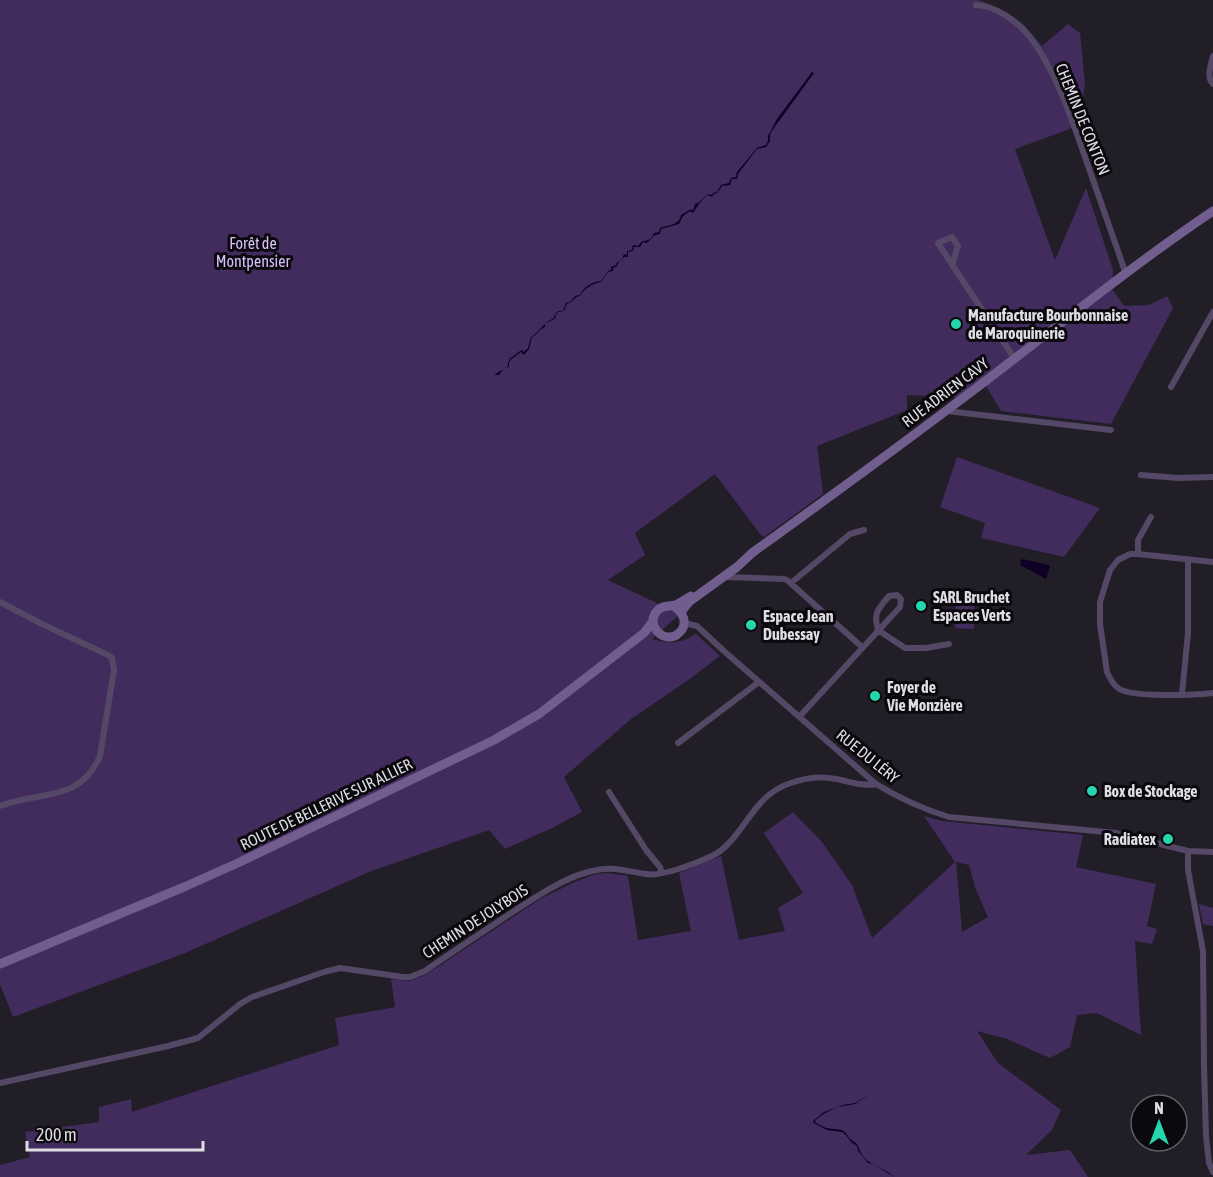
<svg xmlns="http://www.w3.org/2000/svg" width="1213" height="1177" font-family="'Asap Condensed',sans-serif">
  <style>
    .green { fill: #412c5d; fill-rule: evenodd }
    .water { fill: #110026 }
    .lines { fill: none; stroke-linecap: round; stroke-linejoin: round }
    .street { stroke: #544866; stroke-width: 6 }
    .secondary { stroke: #715e8e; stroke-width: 9 }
    .poi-dot { fill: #25d5ae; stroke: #0b090d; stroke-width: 2 }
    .labels { text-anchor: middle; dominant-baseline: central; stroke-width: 6; stroke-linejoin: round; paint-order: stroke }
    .street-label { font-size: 16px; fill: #dfdde4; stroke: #0b090d }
    .park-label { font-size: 16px; fill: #d7c0fc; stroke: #0b090d }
    .poi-label { font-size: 16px; font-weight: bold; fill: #dfdde4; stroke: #0b090d; text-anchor: start }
  </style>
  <rect width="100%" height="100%" fill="#221e27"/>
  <path class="green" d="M0,0H979L998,8L1023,24L1042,46L1068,24L1080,33L1085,83L1082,105L1075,127L1015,149L1055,260L1086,188L1113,270L1112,289L1124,306L1149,305L1167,296L1173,308L1111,424L1001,411L986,386L970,398L907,395V410L817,446L823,494L764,537L760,534L715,474L635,533L645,555L608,580L680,614L652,639C671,644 679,644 696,634L720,656L687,681L631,719L564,777L582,812L552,828L505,849L489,830L369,872L185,953L13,1017L0,984Z
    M957,457L1100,508L1064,557L981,538L985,523L940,507Z
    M956,592L974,593V629L955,628Z
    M793,812L822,842L852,885L872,938L955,862L924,816L942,821L1083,835L1076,867L1156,884L1147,926L1157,929L1152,944L1135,941L1141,1035L1097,1013L1077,1015L1070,1047L1050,1058L1007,1039L977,1031L998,1063L1061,1110L1052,1130L1026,1155L1070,1150L1088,1177H0V1165L30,1157L25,1132L99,1122V1107L131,1099L132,1112L339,1045L335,1018L395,1007L391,979L409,981L427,974L540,899L577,881L596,874L607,873L628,876L638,940L691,931L679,873L721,856L739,940L785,931L778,908L803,893L764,833ZM956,862L969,865L976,890L988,917L962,932Z
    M1199,904L1213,908V926L1203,924Z"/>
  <path class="water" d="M812,72L814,73L771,132L770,136V141L766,147L757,149L738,174L737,179H732L730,185L722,186L717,193L714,194L712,197L708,195C700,201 698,206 693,213L690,211L683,216L679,224L661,229L660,234L655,235L647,243L643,242L640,247H634L633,251L628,252V257H624L618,263L617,266L613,268V271L608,272L601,282C592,284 585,288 580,296L576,297L571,302L567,304L564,311L558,312L555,316L556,318L545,324V327C539,329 537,335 532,337L529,349L524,355L521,352L513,358L511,359L509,363V367L504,368L499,375H494L508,366V363L510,358C514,357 517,352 522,350L524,352L528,348L531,337C540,331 543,323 554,318V316L558,311H563L566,303L570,302L575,296L580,295C584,287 591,282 601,281L608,271L611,270V267L616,265L617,262L621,261L624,254L627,255V251L632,250L633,245L638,246L642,241C648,241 652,239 654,233L659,232L660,228C668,225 680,225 681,215L691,209L693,211L695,204L698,203L708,194L712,195L713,193L717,192L721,185L729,183L731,178L736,177L737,172L757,148L766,145L768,141V136L777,119Z
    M1023,559L1049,565L1050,567L1046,579L1020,565L1021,560Z
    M870,1094L855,1104L838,1107L825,1113L818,1118L815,1121L816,1123L826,1128L842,1130L846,1133L850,1139L857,1144C859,1147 859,1150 861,1153C867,1165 884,1167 894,1177L873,1164L868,1163L858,1151L857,1146L851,1142L846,1135L842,1132L827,1130L814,1123L813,1121L824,1112L843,1105L855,1103Z"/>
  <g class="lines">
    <path class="street" d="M976,5C996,6 1017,21 1030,37C1056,71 1071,117 1085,157C1099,196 1112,235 1126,274
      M1213,56C1211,65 1206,77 1213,84
      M952,265L958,246L952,237L938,243L957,272L1014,358
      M1171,387L1213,312
      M947,411L1111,430
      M1141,475L1178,478L1213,477
      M1138,554V540L1151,517
      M1213,562L1138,554H1130L1118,560L1110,570L1100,602V624L1107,672C1110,678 1112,684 1118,688C1130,698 1196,695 1213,693
      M724,577L784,579L787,580L862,647
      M791,583L850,534L864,530
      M0,602L42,624L108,655L112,658L114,670L100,756C79,804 40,790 0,806
      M684,623L697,626L725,652L876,784C899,798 923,809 949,817L1116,833L1188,851L1213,852
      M878,630L905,648H926L949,644
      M1182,694L1188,633V560
      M800,716L900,607L901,599L897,595L889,596C878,609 873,613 878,630
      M678,743L759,682
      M609,792L646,850L660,867L662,873
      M1188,851V870L1203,951L1204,1065L1206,1136L1209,1163L1213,1172
      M0,1083L168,1046L198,1038L240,1004L252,997L324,972L340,968L403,977H410L425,971C452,952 480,934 508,915C533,899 559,880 588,872C613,865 623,871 646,874C662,877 697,863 712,856C744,840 751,795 791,783C805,778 821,776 836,779C848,781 863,787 876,784"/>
    <path class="secondary" d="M673,606C683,611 689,624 679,633C665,646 644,625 657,611C662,605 668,607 675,605C680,603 686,599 691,596
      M681,612L690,601L737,567L752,553C817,506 882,459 947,410C1036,344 1121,273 1213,211
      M0,964L184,887L240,862L494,740L539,714L644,633L653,621"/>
  </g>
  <g class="poi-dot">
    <circle cx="956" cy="324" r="6"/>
    <circle cx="921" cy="606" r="6"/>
    <circle cx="751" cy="625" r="6"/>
    <circle cx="875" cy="696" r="6"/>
    <circle cx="1092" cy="791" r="6"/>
    <circle cx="1168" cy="839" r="6"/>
  </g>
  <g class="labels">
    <g class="street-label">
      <text transform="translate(1083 119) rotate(68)">CHEMIN DE CONTON</text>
      <text transform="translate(945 392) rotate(-37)">RUE ADRIEN CAVY</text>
      <text transform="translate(868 756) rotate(39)">RUE DU LÉRY</text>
      <text transform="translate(326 804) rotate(-26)">ROUTE DE BELLERIVE SUR ALLIER</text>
      <text transform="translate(475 921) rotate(-33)">CHEMIN DE JOLYBOIS</text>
    </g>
    <g class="park-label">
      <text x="253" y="243">Forêt de<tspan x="253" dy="18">Montpensier</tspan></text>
    </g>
    <g class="poi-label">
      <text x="968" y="315">Manufacture Bourbonnaise<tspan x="968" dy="18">de Maroquinerie</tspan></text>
      <text x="933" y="597">SARL Bruchet<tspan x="933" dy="18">Espaces Verts</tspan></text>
      <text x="763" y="616">Espace Jean<tspan x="763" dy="18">Dubessay</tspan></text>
      <text x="887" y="687">Foyer de<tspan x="887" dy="18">Vie Monzière</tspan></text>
      <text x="1104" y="791">Box de Stockage</text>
      <text x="1156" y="839" text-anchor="end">Radiatex</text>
    </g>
  </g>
  <g transform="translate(1159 1123)"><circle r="28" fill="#0b090d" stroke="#605e63" stroke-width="1.5"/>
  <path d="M0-4.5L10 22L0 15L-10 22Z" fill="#25d5ae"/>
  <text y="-9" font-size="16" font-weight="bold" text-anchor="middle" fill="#dfdde4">N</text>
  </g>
  <path d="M27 1141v9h176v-9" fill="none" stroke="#dfdde4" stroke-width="3"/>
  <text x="36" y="1141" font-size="18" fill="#dfdde4" stroke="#0b090d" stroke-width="4.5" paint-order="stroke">200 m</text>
</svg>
